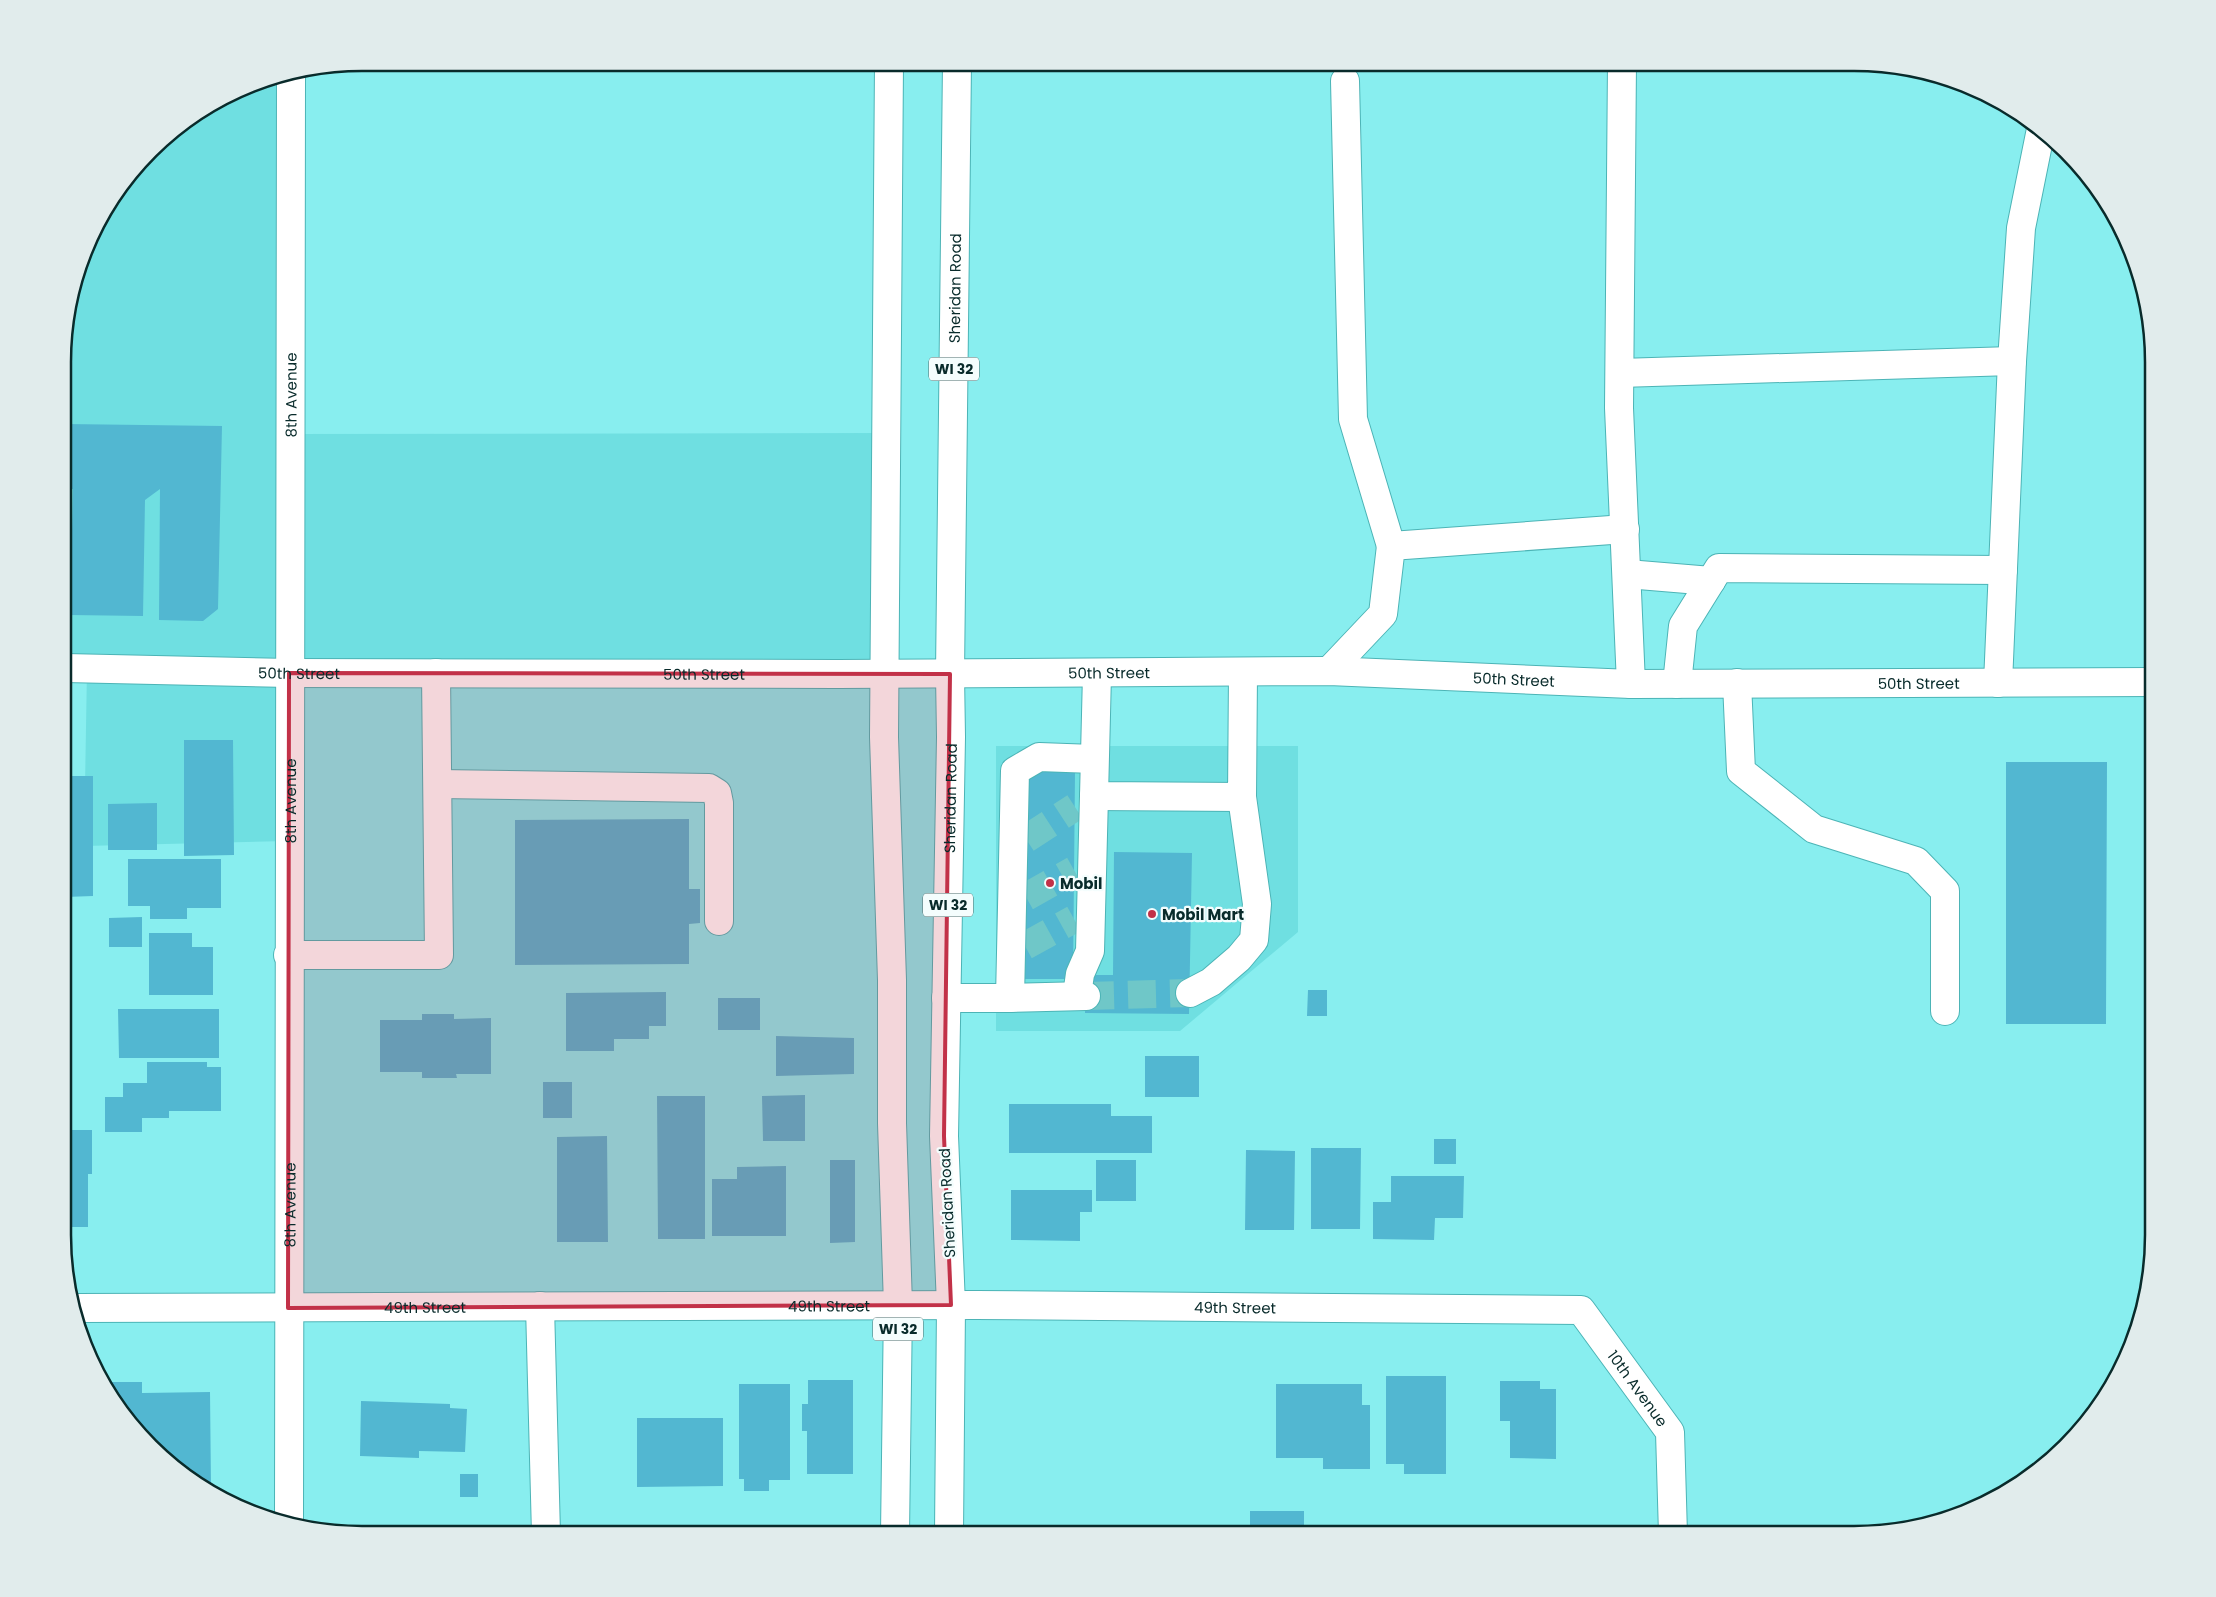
<svg xmlns="http://www.w3.org/2000/svg" width="2216" height="1597" font-family="Poppins,sans-serif">
  <style>
    .built { fill: #6fdfe1 }
    .building { fill: #52b7d1 }
    .lines { fill: none; stroke-linecap: round; stroke-linejoin: round }
    .minor-tunnel { stroke: #6fc7c8; stroke-width: 28; stroke-dasharray: 28 14; stroke-linecap: butt }
    .minor-casing { stroke: #4cb4b6; stroke-width: 30 }
    .major-casing { stroke: #4cb4b6; stroke-width: 30 }
    .minor { stroke: #fff; stroke-width: 28 }
    .major { stroke: #fff; stroke-width: 28 }
    .marked { fill: #c23148; fill-opacity: 0.2; stroke: #c23148; stroke-width: 4; stroke-linejoin: round }
    .poi-dot { fill: #c23148; stroke: #f4fdfd; stroke-width: 2 }
    .labels { text-anchor: middle; dominant-baseline: central; stroke-width: 4.5; stroke-linejoin: round; paint-order: stroke }
    .shield { fill: #f4fdfd; stroke: #506a6a; stroke-width: 1 }
    .shield-label { font-size: 14px; font-weight: bold; fill: #092b2b }
    .street-label { font-size: 15px; fill: #092b2b; stroke: #f4fdfd }
    .poi-label { font-size: 15px; font-weight: bold; fill: #092b2b; stroke: #f4fdfd; text-anchor: start }
    .rim { fill: none; stroke: #092b2b; stroke-width: 2.5 }
  </style>
  <rect width="100%" height="100%" fill="#88eeef"/>
  <path class="built" d="M291,77L290,434L887,433L885,674L289,673L288,841L84,846L87,669L65,668V323L94,229L164,137L248,85Z
    M996,746H1298V932L1180,1031H996Z"/>
  <path class="building" d="M65,424L222,426L218,609L203,621L159,620L160,489L145,500L143,616L70,615L73,489H65Z
    M184,740H233L234,855L184,856Z
    M2006,762H2107L2106,1024H2006Z
    M1027,771L1075,772L1073,979H1025Z
    M65,776H93V896L65,897Z
    M157,803V850H108V804Z
    M689,819V889H700V923L689,924V964L515,965V820Z
    M1114,852L1192,853L1189,1014L1085,1013L1086,975H1113Z
    M128,859H221V908H187V919H150V906H128Z
    M142,917V947H109V918Z
    M149,933H192V947H213V995H149Z
    M1308,990H1327V1016H1307Z
    M666,992V1026H649V1039H614V1051H566V993Z
    M718,998H760V1030H718Z
    M118,1009H219V1058H119Z
    M422,1014H454V1019L491,1018V1074H456L457,1078H422V1072H380V1020H422Z
    M776,1036L854,1038V1074L776,1076Z
    M1145,1056H1199V1097H1145Z
    M147,1062H207V1067H221V1111H169V1118H142V1132H105V1097H123V1083H147Z
    M543,1082H572V1118H543Z
    M805,1095V1141H763L762,1096Z
    M657,1096H705V1239H658Z
    M1009,1104H1111V1116H1152V1153H1009Z
    M67,1130H92V1174H88V1227H65V1139H67Z
    M607,1136L608,1242H557V1137Z
    M1434,1139H1456V1164H1434Z
    M1311,1148H1361L1360,1229H1311Z
    M1246,1150L1295,1151L1294,1230H1245Z
    M830,1160H855V1242L830,1243Z
    M1096,1160H1136V1201H1096Z
    M786,1166V1236H712V1179H737V1167Z
    M1391,1176H1464L1463,1218H1435L1434,1240L1373,1239V1202H1391Z
    M1011,1190H1092V1212H1080V1241L1011,1240Z
    M1386,1376H1446V1474H1404V1464H1386Z
    M808,1380H853V1474H807V1431H802V1404H808Z
    M1500,1381H1540V1389H1556V1459L1510,1458V1421H1500Z
    M102,1382H142V1393L210,1392L211,1489L180,1472Z
    M739,1384H790V1480H769V1491H744V1479H739Z
    M1276,1384H1362V1405H1370V1469H1323V1458H1276Z
    M361,1401L450,1404V1408L467,1409L465,1452L419,1451V1458L360,1456Z
    M637,1418H723V1486L637,1487Z
    M460,1474H478V1497H460Z
    M1250,1511H1304V1534H1250Z"/>
  <g class="lines">
    <path class="minor-tunnel" d="M1026,839L1075,807
      M1026,897L1074,870
      M1025,946L1074,919
      M1086,996L1190,993"/>
    <defs>
      <g id="minor">
        <path d="M1622,63L1619,408L1631,684"/>
        <path d="M1345,81L1353,419L1391,546"/>
        <path d="M1620,373L2012,361"/>
        <path d="M1627,574L1711,581"/>
        <path id="s1" d="M65,668L289,673L838,674L1329,671L1631,684L2153,682"/>
        <path d="M1329,671L1383,614L1391,546L1625,529"/>
        <path d="M1097,674L1094,796L1242,797L1243,673"/>
        <path d="M1737,683L1741,771L1814,829L1916,861L1945,891V1011"/>
        <path d="M1998,683L2012,361L2021,228L2041,129"/>
        <path d="M1677,684L1683,626L1719,568L2003,570"/>
        <path d="M438,784L709,788L717,793L719,803V921"/>
        <path d="M288,955H439L436,673"/>
        <path d="M1190,993L1211,982L1239,958L1254,940L1257,904L1242,797"/>
        <path d="M1077,995L1080,974L1090,951L1094,796"/>
        <path d="M946,998H1010L1015,771L1039,757L1094,759"/>
        <path d="M1010,998L1086,996"/>
        <path d="M540,1306L546,1534"/>
        <path id="s2" d="M77,1308L976,1305L1581,1310L1670,1432L1673,1534"/>
        <path id="s3" d="M289,1523L291,77"/>
      </g>
      <g id="major">
        <path d="M889,63L884,737L892,980V1123L898,1305L895,1534"/>
        <path id="s4" d="M949,1534L951,1305L944,1136L951,737L950,674L957,63"/>
      </g>
    </defs>
    <use href="#minor" class="minor-casing"/>
    <use href="#major" class="major-casing"/>
    <use href="#minor" class="minor"/>
    <use href="#major" class="major"/>
  </g>
  <path class="marked" d="M289,673L950,674L944,1136L951,1305L288,1308Z"/>
  <g class="poi-dot">
    <circle cx="1050" cy="883" r="5"/>
    <circle cx="1152" cy="914" r="5"/>
  </g>
  <g class="labels">
    <g class="shield">
      <rect x="929" y="357.5" width="50" height="23" rx="4"/>
      <rect x="923" y="893.5" width="50" height="23" rx="4"/>
      <rect x="873" y="1317.5" width="50" height="23" rx="4"/>
    </g>
    <g class="shield-label">
      <text x="954" y="369">WI 32</text>
      <text x="948" y="905">WI 32</text>
      <text x="898" y="1329">WI 32</text>
    </g>
    <g class="street-label">
      <text stroke="none"><textPath href="#s4" startOffset="1246">Sheridan Road</textPath></text>
      <text stroke="none"><textPath href="#s3" startOffset="1128">8th Avenue</textPath></text>
      <text stroke="none"><textPath href="#s1" startOffset="234">50th Street</textPath></text>
      <text stroke="none"><textPath href="#s1" startOffset="639">50th Street</textPath></text>
      <text stroke="none"><textPath href="#s1" startOffset="1044">50th Street</textPath></text>
      <text stroke="none"><textPath href="#s1" startOffset="1449">50th Street</textPath></text>
      <text stroke="none"><textPath href="#s1" startOffset="1854">50th Street</textPath></text>
      <text stroke="none"><textPath href="#s4" startOffset="736">Sheridan Road</textPath></text>
      <text stroke="none"><textPath href="#s3" startOffset="722">8th Avenue</textPath></text>
      <text transform="translate(947 1203) rotate(-93)">Sheridan Road</text>
      <text stroke="none"><textPath href="#s3" startOffset="318">8th Avenue</textPath></text>
      <text stroke="none"><textPath href="#s2" startOffset="752">49th Street</textPath></text>
      <text stroke="none"><textPath href="#s2" startOffset="348">49th Street</textPath></text>
      <text stroke="none"><textPath href="#s2" startOffset="1158">49th Street</textPath></text>
      <text stroke="none"><textPath href="#s2" startOffset="1601">10th Avenue</textPath></text>
    </g>
    <g class="poi-label">
      <text x="1060" y="883">Mobil</text>
      <text x="1162" y="914">Mobil Mart</text>
    </g>
  </g>
  <path d="M0 0H2216V1597H0ZM362 71H1854A291 291 0 0 1 2145 362V1235A291 291 0 0 1 1854 1526H362A291 291 0 0 1 71 1235V362A291 291 0 0 1 362 71Z" fill="#e1ecec" fill-rule="evenodd"/>
  <path class="rim" d="M362 71H1854A291 291 0 0 1 2145 362V1235A291 291 0 0 1 1854 1526H362A291 291 0 0 1 71 1235V362A291 291 0 0 1 362 71Z"/>
</svg>
